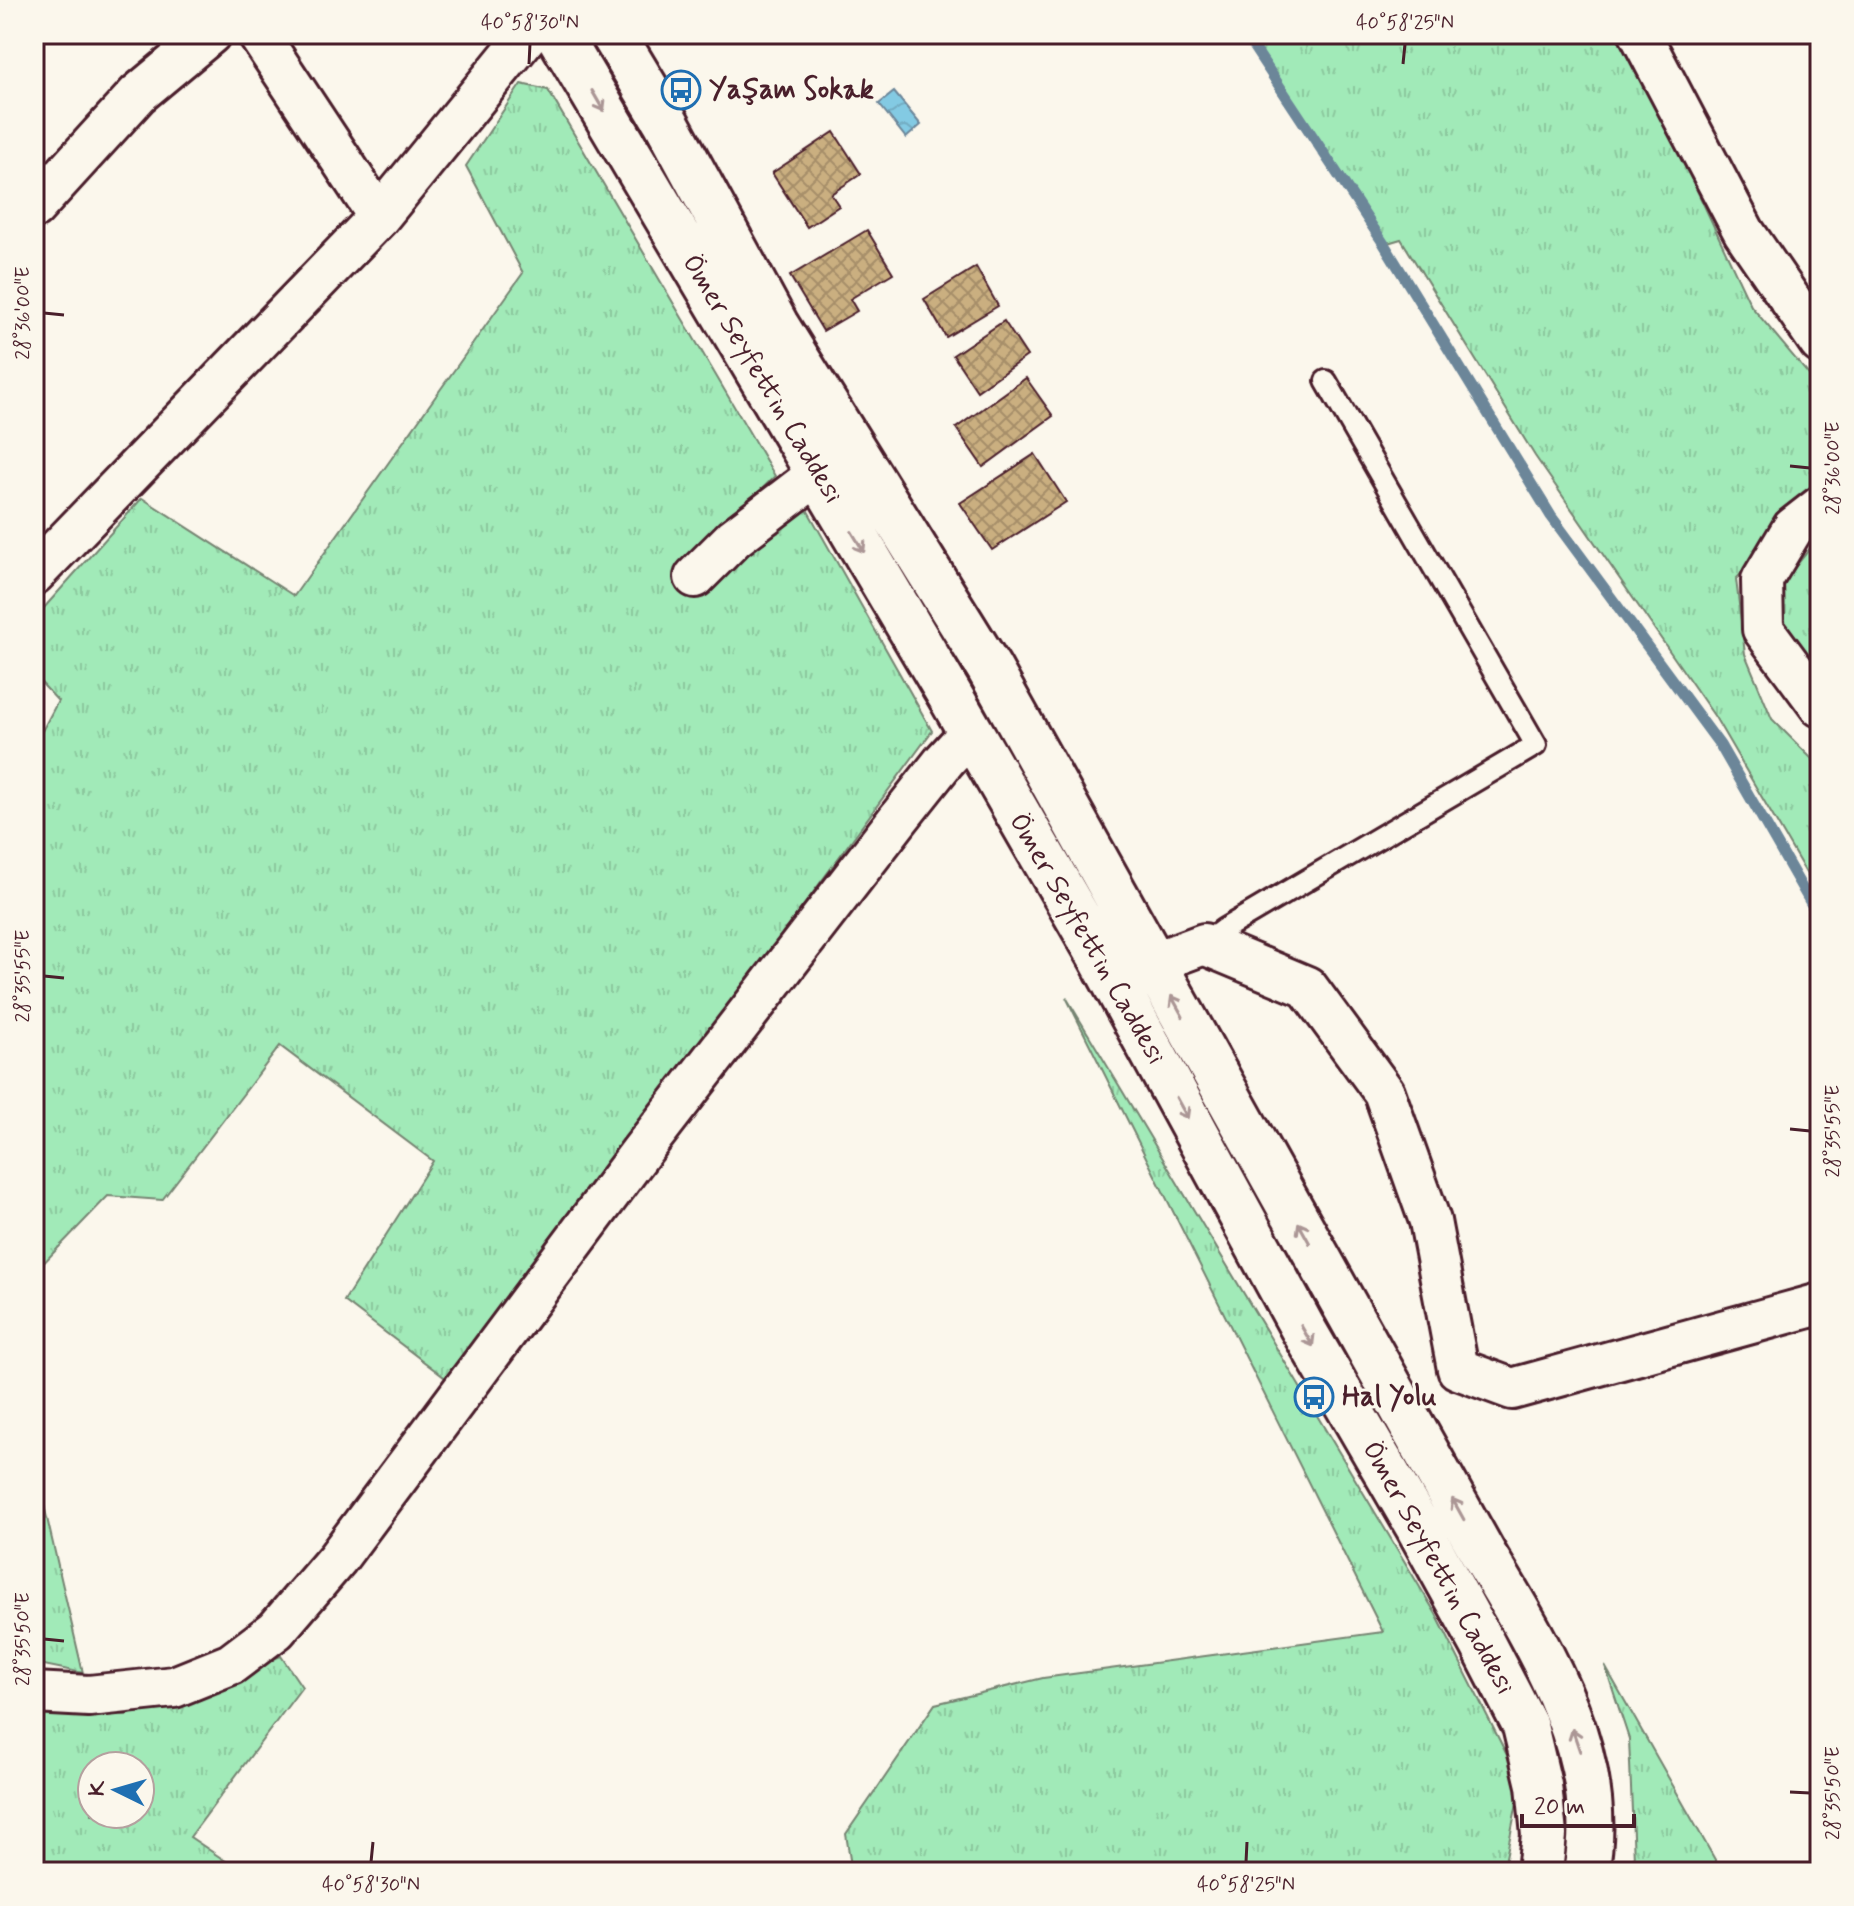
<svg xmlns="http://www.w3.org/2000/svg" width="1854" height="1906" font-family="Mynerve,sans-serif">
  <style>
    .grass { fill: url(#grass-tufts); stroke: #768472; stroke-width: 2; fill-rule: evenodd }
    .water { fill: url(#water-waves); stroke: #6c8699; stroke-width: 2 }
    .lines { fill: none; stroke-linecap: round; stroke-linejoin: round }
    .stream { stroke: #6c8699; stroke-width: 11 }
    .building { fill: url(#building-cross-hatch); stroke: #4a1f2b; stroke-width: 2 }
    .lane-casing { stroke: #4a1f2b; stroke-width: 26 }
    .street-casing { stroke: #4a1f2b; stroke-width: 46 }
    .secondary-casing { stroke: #4a1f2b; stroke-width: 50 }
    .lane { stroke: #fbf7ec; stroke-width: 20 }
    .street { stroke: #fbf7ec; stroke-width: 40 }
    .secondary { stroke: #fbf7ec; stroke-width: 44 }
    .oneway { stroke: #ab9695 }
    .ticks { fill: none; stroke: #4a1f2b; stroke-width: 3 }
    .labels { text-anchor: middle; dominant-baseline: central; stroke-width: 6; stroke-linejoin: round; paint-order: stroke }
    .poi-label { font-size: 28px; font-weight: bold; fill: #4a1f2b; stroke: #fbf7ec; text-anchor: start }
    .street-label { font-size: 28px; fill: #4a1f2b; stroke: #fbf7ec }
    .neatline { fill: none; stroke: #4a1f2b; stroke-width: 3 }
    .ticks-label { font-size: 20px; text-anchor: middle; fill: #4a1f2b }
  </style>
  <defs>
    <pattern id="grass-tufts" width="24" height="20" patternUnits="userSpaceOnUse" patternTransform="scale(2)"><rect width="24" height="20" fill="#a1eab8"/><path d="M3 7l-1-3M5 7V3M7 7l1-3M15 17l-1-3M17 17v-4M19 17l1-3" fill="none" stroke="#8cc89e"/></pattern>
    <pattern id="water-waves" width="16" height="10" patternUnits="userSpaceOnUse" patternTransform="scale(2)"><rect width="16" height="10" fill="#83cae3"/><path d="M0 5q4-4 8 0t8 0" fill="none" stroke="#73adc3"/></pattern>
    <pattern id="building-cross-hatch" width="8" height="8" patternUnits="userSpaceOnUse" patternTransform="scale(2)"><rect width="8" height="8" fill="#caaf80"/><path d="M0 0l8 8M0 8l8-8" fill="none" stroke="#a68e69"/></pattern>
  </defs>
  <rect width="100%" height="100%" fill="#fbf7ec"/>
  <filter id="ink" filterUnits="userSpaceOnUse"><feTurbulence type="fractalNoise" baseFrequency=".0125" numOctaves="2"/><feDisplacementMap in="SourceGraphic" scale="16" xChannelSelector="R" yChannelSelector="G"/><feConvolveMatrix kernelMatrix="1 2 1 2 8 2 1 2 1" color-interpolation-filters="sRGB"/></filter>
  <g filter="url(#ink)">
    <path class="grass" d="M1249,34H1624L1751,306L1820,388V487L1736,579L1745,654L1772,719L1820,767V897L1715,717L1535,456L1401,239L1384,244Z
      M521,84L548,90L775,476L692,558L712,586L804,504L932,731L452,1383L344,1301L433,1161L280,1046L162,1200L108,1196L34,1273V746L58,701L34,675V619L142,498L294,596L523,273L466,166Z
      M1820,536V684L1774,622L1783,582Z
      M1066,997L1436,1614L1521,1783L1503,1872H852L846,1834L935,1704L1043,1678L1383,1632Z
      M34,1462L83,1673L34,1663Z
      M281,1656L302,1687L190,1837L242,1872H34V1715H127ZM92,1766H140V1814H92Z
      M1605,1666L1722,1872H1632L1634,1860L1629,1739Z"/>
    <path class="water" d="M894,92L921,125L906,138L879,104Z"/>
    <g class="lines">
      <path class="stream" d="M1245,34L1384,244L1551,516L1720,745L1820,919"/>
    </g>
    <path class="building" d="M834,132L861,174L831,194L839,206L807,227L772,173Z
      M867,230L893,273L850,299L857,311L823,331L790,276Z
      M976,267L998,306L946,337L924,299Z
      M1004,321L1027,356L977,391L953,355Z
      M1026,378L1053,416L983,467L956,428Z
      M1035,454L1066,502L992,550L960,503Z"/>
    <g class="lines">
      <defs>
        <path id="lane" d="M1204,944L1224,929L1536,745L1326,381"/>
        <path id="street" d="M258,34L379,217
          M1640,34L1744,232L1820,343
          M34,208L138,94L210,34
          M1820,507L1793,528L1762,580L1763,629L1820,706
          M34,574L379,217L528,34
          M695,577L734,538L818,474
          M1153,963L1204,944L1307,987L1384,1092L1430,1221L1458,1369L1512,1389L1820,1304
          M34,1693L89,1696L174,1687L231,1664L276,1630L337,1559L640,1153L899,818L945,760L970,733"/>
        <path id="secondary" d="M558,34L949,694L1100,956L1302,1327L1417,1525L1482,1643L1525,1726L1539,1785L1544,1835L1540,1872
          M613,34L666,122L776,325L989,668L1484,1555C1540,1648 1609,1758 1586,1872"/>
      </defs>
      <use href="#lane" class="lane-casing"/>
      <use href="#street" class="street-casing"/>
      <use href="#secondary" class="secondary-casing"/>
      <use href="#lane" class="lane"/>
      <use href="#street" class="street"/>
      <use href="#secondary" class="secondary"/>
    </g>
    <defs><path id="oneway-shaft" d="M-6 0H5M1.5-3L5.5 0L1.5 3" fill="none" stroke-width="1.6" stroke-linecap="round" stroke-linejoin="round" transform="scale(2)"/></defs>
    <g class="oneway">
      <use href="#oneway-shaft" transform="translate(598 101) rotate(60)"/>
      <use href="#oneway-shaft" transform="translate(858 542) rotate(59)"/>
      <use href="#oneway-shaft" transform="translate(1177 1006) rotate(-119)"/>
      <use href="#oneway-shaft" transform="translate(1182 1108) rotate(61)"/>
      <use href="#oneway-shaft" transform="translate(1304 1233) rotate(-119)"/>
      <use href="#oneway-shaft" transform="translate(1307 1336) rotate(60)"/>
      <use href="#oneway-shaft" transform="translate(1458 1509) rotate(-119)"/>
      <use href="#oneway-shaft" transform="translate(1576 1740) rotate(-109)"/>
    </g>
  </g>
  <path class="ticks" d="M529,64L530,44M1403,64L1405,44M44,313L64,315M1790,466L1810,468M44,976L64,978M1790,1129L1810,1131M44,1639L64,1641M1790,1792L1810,1793M371,1862L373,1842M1246,1862L1247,1842"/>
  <defs>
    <symbol id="bus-ring" viewBox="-11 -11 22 22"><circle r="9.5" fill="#fbf7ec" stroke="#1f6fb2" stroke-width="1.5"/><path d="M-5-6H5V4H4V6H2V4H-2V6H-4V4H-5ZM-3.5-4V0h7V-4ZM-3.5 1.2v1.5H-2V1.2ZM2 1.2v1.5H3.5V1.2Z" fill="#1f6fb2"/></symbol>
  </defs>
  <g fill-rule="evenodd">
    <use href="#bus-ring" x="659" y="68" width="44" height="44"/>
    <use href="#bus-ring" x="1292" y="1375" width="44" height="44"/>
  </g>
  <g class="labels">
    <g class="poi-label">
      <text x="709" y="90">Yaşam Sokak</text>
      <text x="1342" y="1397">Hal Yolu</text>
    </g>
    <g class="street-label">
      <text transform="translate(762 379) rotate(59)">Ömer Seyfettin Caddesi</text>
      <text transform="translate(1087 939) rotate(60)">Ömer Seyfettin Caddesi</text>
      <text transform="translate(1438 1568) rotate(61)">Ömer Seyfettin Caddesi</text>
    </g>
  </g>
  <rect width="1854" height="1906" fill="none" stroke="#fbf7ec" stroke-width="88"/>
  <g transform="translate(116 1790) rotate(275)"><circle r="38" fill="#fbf7ec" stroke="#b4a19f" stroke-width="2"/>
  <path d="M0-6L14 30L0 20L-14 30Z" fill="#1f6fb2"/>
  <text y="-12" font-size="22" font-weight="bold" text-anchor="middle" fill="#4a1f2b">K</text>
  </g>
  <path d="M1522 1814v12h112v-12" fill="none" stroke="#4a1f2b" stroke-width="4"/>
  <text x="1534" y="1814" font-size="24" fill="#4a1f2b" stroke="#fbf7ec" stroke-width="6" paint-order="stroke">20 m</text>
  <rect x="44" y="44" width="1766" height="1818" class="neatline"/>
  <g class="ticks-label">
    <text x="530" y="29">40°58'30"N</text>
    <text x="1405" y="29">40°58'25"N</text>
    <text transform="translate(22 313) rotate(-90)" y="7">28°36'00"E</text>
    <text transform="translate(1832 468) rotate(-90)" y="7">28°36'00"E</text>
    <text transform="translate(22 976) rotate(-90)" y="7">28°35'55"E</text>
    <text transform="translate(1832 1131) rotate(-90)" y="7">28°35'55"E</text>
    <text transform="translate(22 1639) rotate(-90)" y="7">28°35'50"E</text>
    <text transform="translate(1832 1793) rotate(-90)" y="7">28°35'50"E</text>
    <text x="371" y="1891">40°58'30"N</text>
    <text x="1246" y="1891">40°58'25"N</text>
  </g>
</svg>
